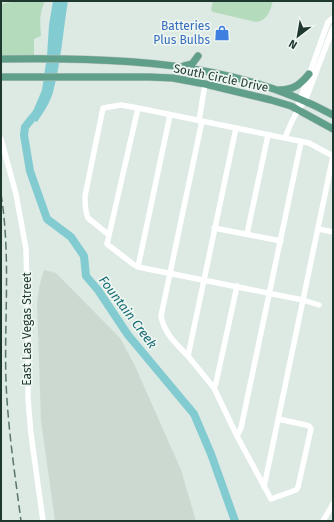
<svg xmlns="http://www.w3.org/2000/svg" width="334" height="522" font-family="'Fira Sans',sans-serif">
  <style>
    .built { fill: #cbd9d1 }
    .green { fill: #b4dbbc }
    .water { fill: #82cbd1 }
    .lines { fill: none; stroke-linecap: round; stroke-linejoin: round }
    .river { stroke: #82cbd1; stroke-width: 8 }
    .major-casing { stroke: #bcc3c1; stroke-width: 8 }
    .minor { stroke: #fff; stroke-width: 5.5 }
    .major { stroke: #60a08a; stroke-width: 7 }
    .rail { stroke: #58756b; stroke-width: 1.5; stroke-dasharray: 8 4; stroke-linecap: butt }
    .labels { text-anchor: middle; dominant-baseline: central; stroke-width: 3.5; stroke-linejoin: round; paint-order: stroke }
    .shop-label { font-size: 12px; fill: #366cbe; stroke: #edf6f1; text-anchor: end }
    .street-label { font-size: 12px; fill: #1e382f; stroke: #edf6f1 }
    .water-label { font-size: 13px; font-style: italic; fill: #186d75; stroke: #edf6f1 }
  </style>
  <rect width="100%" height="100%" fill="#dde9e3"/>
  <path class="built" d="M44,270L56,273L120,338L135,366L181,470L196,521H55L41,420L37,304L39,288Z"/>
  <path class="green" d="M16,1H45C39,12 40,24 41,36L34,39V58L1,60V4Z
    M213,1H273C270,11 268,20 256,22L213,12L211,10Z"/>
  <path class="water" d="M53,1H68C63,31 61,63 53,92C50,103 43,113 37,122L27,117L31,116L42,90L47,56L49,25Z"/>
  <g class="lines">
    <path class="river" d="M38,111L25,127L24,135L30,171L47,219L71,237L84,256L86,276L98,290L128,335L194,414L211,454L235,521"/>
    <defs>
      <path id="major" d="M1,59C115,58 230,59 333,115
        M184,66L192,64L198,56
        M1,77H149L173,78L205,84L271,100L291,106L333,129
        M279,90C293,90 300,85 309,74"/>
    </defs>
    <use href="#major" class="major-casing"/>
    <path class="minor" d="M299,103L328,22L333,18
      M138,108L107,244L133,264L138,267L303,300L319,305
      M199,121L205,84
      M236,128L188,356L214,388L237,436L271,499L296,490L298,487L311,429L309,426L306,425L278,419
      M285,138C290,124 295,112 305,101L333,28
      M1,139L16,194L26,249L28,333V399L31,434L43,521
      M214,228L281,241
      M318,229L333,232
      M247,234L268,135
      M109,235L88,218C85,212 85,203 85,196L103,108L121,105L138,108L309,143L333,156
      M138,267L170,115
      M188,356C176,344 164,333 161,316L202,121
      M214,388L216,383L237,286
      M237,436L241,428L301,142
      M264,487L333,156
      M323,521L333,504"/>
    <use href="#major" class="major"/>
    <path class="rail" d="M1,194C11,257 4,319 6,382C8,429 15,475 21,521"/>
  </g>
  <defs>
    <symbol id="shop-bare" viewBox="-9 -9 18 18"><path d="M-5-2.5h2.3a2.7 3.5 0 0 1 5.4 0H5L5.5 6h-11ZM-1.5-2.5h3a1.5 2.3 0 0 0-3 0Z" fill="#3f7fe0" stroke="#edf6f1" stroke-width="2.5" paint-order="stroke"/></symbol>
  </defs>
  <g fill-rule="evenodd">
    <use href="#shop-bare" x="211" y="22" width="22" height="22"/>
  </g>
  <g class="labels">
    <g class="shop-label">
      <text x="210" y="26">Batteries<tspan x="210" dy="14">Plus Bulbs</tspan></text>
    </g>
    <g class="street-label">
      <text transform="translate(221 78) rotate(12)">South Circle Drive</text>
      <text transform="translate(27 329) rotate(-90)">East Las Vegas Street</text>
    </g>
    <g class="water-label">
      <text transform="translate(128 312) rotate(53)">Fountain Creek</text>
    </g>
  </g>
  <rect width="334" height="522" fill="none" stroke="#1e382f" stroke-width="4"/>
  <g transform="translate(298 36) rotate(211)" stroke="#edf6f1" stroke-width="3" paint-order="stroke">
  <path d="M0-3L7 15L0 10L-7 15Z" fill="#1e382f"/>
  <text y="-6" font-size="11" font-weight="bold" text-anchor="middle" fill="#1e382f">N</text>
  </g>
</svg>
